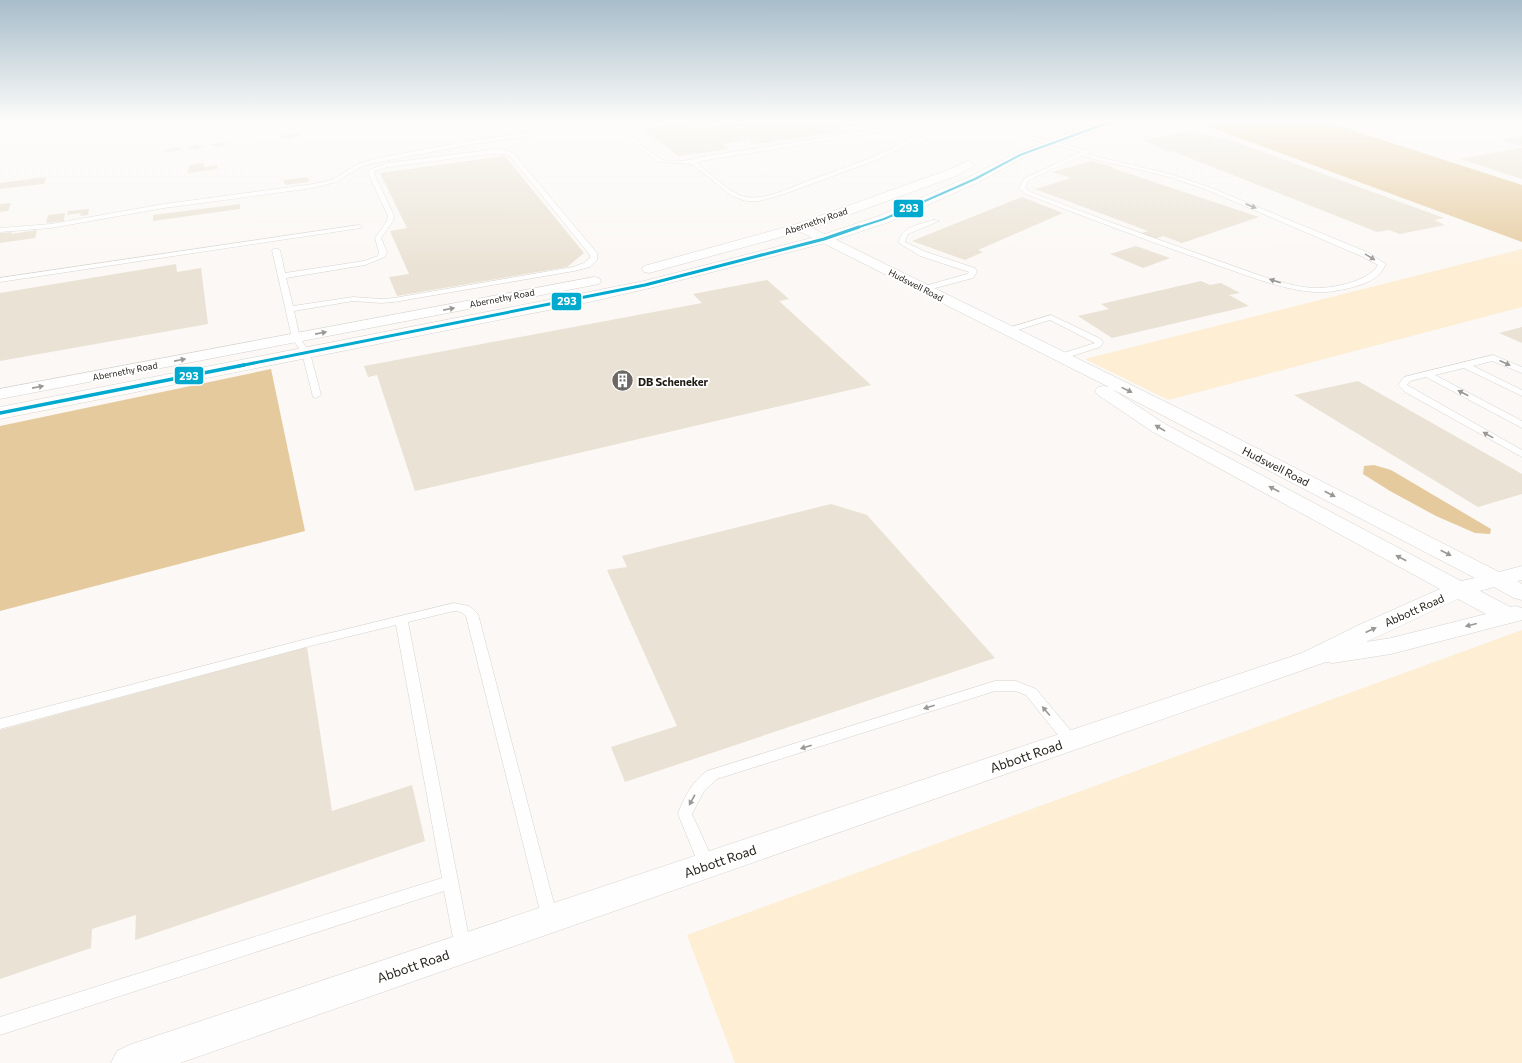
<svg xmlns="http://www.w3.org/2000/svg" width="1522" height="1063" font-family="Commissioner,sans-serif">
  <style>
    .green { fill: #fdeed4 }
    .water { fill: #e5ca9d }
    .building { fill: #eae2d4 }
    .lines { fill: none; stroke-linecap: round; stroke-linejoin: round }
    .lane-casing { stroke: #d7d4ce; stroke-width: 1 }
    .street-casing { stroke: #d7d4ce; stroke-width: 1 }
    .secondary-casing { stroke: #d7d4ce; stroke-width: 1 }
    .lane { fill: #fefefe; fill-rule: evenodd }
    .street { fill: #fefefe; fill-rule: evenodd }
    .secondary { fill: #fefefe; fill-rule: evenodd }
    .bus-1-far2-casing { stroke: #fff; stroke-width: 3.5 }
    .bus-1-far1-casing { stroke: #fff; stroke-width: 5 }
    .bus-1-casing { stroke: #fff; stroke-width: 6 }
    .bus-1-far2 { stroke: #00a9ce; stroke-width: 2 }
    .bus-1-far1 { stroke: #00a9ce; stroke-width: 3 }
    .bus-1 { stroke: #00a9ce; stroke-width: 3.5 }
    .oneway { fill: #9a9895 }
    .labels { text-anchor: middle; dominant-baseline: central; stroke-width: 4; stroke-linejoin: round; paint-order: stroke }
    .far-street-label { font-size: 9px; fill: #1f1b14; stroke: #fff }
    .poi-label { font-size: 11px; font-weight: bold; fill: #1f1b14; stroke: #fff; text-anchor: start }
    .street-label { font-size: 11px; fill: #1f1b14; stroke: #fff }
    .near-street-label { font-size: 13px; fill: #1f1b14; stroke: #fff }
    .line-badge { stroke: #fff; stroke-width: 1.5 }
    .badge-label { font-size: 11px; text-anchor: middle; font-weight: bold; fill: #fff }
  </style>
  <rect width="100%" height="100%" fill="#fbf8f5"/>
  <path class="green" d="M1522,249V307L1168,400L1085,359Z
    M1522,630V1063H735L687,935Z"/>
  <path class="water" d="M1193,121H1324L1522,185V242Z
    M271,369L305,531L0,611V426Z
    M1374,465L1391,470L1491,529L1490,534L1475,533L1436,516L1390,491L1363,474L1364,466Z"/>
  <path class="building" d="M758,121H881V122L839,128L845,132L754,144L749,140L722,144L729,149L678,156L643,129L690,122L700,129Z
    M1193,131L1206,136H1211L1219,139L1225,138L1444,218L1434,220L1445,225L1400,234L1389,230L1377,232L1172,151L1169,152L1153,145H1156L1143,140Z
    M290,133H299L301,135L290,139L281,137L282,136Z
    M1522,136V146L1502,140Z
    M218,142L228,144L219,147L209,145Z
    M195,145L204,146L196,150L186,148Z
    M177,147L181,149L172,152L162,151L166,149Z
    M1522,148V179L1460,159Z
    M505,156L584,253L567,267L397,296L389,277L409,274L390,231L407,228L380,173Z
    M1092,161L1114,167L1112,168L1259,217L1182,243L1163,236L1155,239L1141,233L1148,231L1035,189L1071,178L1052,172Z
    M203,163L204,167L217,165V169L187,173L190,165Z
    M46,177L44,184L0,189V183Z
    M307,177L309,182L285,185L283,180Z
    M1022,197L1063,213L978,250L983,252L965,260L912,241Z
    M11,203L8,211L0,212V204Z
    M240,204V209L153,221V215Z
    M89,209L88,215L80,216L81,213L67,215L68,211Z
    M65,213L64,221L46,223L48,215Z
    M37,230L35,238L0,243V233L12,232L11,234Z
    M1136,246L1170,258L1143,268L1110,254Z
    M176,264L177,272L201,268L208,324L0,361V293Z
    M767,280L789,299L779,301L871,385L415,491L377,375L368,377L364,366L702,303L693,294Z
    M1201,281L1210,285L1221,283L1240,293L1229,295L1249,306L1112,338L1078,316L1109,309L1101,304Z
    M1522,327V343L1499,333Z
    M1358,381L1522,474V494L1478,507L1294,395Z
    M831,504L867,515L995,658L625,782L611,747L677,726L607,570L627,567L622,556Z
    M307,647L332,811L412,785L425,841L135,940L136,915L92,929L91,948L0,979V730Z"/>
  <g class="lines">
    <defs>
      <path id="lane" d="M619,121H634L474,144L379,162L362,166L336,182L313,188L164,208L51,228L0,232V228L51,224L164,204L313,184L332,180L358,164L378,158L474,140Z
        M664,121H677L633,129L629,134C638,141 651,154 661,159C671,164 692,160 701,157L927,121H940L911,143L879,159L787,193L759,201H746L732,196L692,164L658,162L623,134L626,129L630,127ZM931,124C893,153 849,166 805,182C787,189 766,200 747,197C731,195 710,173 697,163L701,161Z
        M958,121H967L1088,150L1091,152L1086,154L1174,175L1209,187L1367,252L1386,264C1383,269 1380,275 1375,278C1362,287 1328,294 1313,292C1278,289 1244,274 1211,263C1149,241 1087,218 1026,194L1019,188L1025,178L1081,152ZM1081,156L1170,177L1205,189L1361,256L1378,265C1368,282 1331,289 1312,288C1279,285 1247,270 1216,260C1154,238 1092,216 1030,192L1025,188L1029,180Z
        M489,150H505L514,154L597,253V260L590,267L574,271L394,302L381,303L353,301L294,311L300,338L310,353L321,395L316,398L313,397L302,353L292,338L272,250L274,249H278L280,250L285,273L364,261L378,256L379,252L375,238L387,221L388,216L368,173L371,169L387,163ZM489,154H504L510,156L590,255V258L584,263L573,267L394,298L381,299L353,297L293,306L286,278L365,265L385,257L387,252L381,238L393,221L394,216L374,173L375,171L388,167Z
        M934,220L939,221L908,234L905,242L926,252L975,268L977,272L973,278L924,291H921V287L967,274L969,272L920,256L899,243C899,227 921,224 934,220Z
        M359,225L362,227L361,228L0,282V278Z
        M1051,315L1101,339L1103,343L1100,347L1060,360L1056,357L1057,355L1095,343L1050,320L1008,333L1004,331L1005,329Z
        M1493,355L1522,367V373L1492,361L1473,366L1522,390V396L1464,368L1435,375L1522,421V428L1426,377L1410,381L1407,385L1522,450V457L1405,392L1398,385L1404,377Z
        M454,603L469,606L478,614L558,919L556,924L550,926L544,924L542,919L466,616L461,612L454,611L408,622L471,948L469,953L463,956L457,953L455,948L444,891L0,1035V1017L442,878L396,625L314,645L0,729V719L314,637Z
        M995,681H1016L1036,689L1076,737L1078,741L1076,745L1071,746L1066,745L1026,695L1015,691H995L717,779L704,791L692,814L715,865L713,870L707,872L701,870L678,814C684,797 692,782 707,771Z"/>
      <path id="street" d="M802,223L1180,409L1499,572L1522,566V580L1517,581L1522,584V600L1514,598L1494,587L1480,591L1510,607L1515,606L1522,608V620L1391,654L1333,663L1326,662L180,1063H111L117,1051L129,1045L1302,653L1361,624L1440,589L1153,432L1098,395L1095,391L1098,387L1104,386L1109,387L797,230L796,227L797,224ZM1112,389L1475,578L1461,581L1165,424ZM1458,599L1486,614L1391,638L1366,642Z"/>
      <path id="secondary" d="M1103,121H1119L1118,123L1024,157L979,182L889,222L829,242L650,288L589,302L0,419V407L589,292L644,281L819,236L879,216L971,176L1016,153Z
        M968,161L972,163L974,165L972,167L956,176L807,230L649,273L644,272L642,269L644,266L797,224L948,170Z
        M594,277L599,278L601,281L599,284L0,399V389Z"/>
    </defs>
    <use href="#lane" class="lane-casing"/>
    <use href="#street" class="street-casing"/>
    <use href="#secondary" class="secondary-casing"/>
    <use href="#lane" class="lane"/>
    <use href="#street" class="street"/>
    <use href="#secondary" class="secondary"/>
    <defs>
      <path id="bus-1-far2" d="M856,228L884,219L975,179L1020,155L1113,121"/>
      <path id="bus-1-far1" d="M239,366L645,285L824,239L859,227"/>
      <path id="bus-1" d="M0,413L244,365"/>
    </defs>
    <use href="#bus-1-far2" class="bus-1-far2-casing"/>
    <use href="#bus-1-far1" class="bus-1-far1-casing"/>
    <use href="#bus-1" class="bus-1-casing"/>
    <use href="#bus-1-far2" class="bus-1-far2"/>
    <use href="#bus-1-far1" class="bus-1-far1"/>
    <use href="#bus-1" class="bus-1"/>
  </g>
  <defs><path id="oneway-solid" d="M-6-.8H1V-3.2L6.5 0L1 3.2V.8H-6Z"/></defs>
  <g class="oneway">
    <use href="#oneway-solid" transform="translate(1251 206) rotate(23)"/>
    <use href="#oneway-solid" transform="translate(1370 257) rotate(31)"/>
    <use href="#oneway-solid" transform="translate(1275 281) rotate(-162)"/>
    <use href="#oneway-solid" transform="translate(449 309) rotate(-11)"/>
    <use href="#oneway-solid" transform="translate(321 333) rotate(-11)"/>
    <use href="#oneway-solid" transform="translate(180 360) rotate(-11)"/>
    <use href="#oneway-solid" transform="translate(1505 363) rotate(24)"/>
    <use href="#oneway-solid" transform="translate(38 387) rotate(-11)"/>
    <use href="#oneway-solid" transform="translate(1127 390) rotate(26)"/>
    <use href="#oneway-solid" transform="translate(1463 393) rotate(-152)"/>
    <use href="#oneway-solid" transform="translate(1160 428) rotate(-149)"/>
    <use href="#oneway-solid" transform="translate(1488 435) rotate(-151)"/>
    <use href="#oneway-solid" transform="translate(1274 489) rotate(-152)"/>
    <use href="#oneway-solid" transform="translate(1330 494) rotate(27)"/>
    <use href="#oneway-solid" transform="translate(1446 553) rotate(27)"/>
    <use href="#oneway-solid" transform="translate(1401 558) rotate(-152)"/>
    <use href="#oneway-solid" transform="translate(1471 625) rotate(166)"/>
    <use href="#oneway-solid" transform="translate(1371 630) rotate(-25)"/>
    <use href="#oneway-solid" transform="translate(929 707) rotate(162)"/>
    <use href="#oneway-solid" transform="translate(1046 711) rotate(-130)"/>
    <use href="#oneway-solid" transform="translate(806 747) rotate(162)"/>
    <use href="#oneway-solid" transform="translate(692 800) rotate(119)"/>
  </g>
  <linearGradient id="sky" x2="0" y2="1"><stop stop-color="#a7bdca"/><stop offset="0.45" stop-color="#fdfcfa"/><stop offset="1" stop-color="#fdfcfa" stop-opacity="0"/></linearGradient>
  <rect width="1522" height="270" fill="url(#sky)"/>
  <defs>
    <symbol id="building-disc" viewBox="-11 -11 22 22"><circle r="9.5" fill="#6c6863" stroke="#fff"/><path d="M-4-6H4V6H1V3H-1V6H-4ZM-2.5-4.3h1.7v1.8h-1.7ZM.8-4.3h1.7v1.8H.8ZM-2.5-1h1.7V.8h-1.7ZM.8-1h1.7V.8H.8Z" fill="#fff"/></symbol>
  </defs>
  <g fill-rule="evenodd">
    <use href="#building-disc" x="610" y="368" width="25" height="25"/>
  </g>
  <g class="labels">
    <g class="far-street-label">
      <text transform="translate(816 221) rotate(-19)">Abernethy Road</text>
      <text transform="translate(916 285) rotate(27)">Hudswell Road</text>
      <text transform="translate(502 298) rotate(-11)">Abernethy Road</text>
      <text transform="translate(125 371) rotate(-11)">Abernethy Road</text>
    </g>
    <g class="poi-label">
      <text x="638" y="381">DB Scheneker</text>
    </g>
    <g class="street-label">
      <text transform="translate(1276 466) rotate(27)">Hudswell Road</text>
      <text transform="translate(1414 610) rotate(-24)">Abbott Road</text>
    </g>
    <g class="near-street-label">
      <text transform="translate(1026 756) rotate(-19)">Abbott Road</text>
      <text transform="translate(720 861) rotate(-19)">Abbott Road</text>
      <text transform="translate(413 966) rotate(-19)">Abbott Road</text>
    </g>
  </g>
  <g class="line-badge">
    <rect x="893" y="199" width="31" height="19" rx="4" fill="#00a9ce"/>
    <rect x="551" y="292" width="31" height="19" rx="4" fill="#00a9ce"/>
    <rect x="174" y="366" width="30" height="19" rx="4" fill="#00a9ce"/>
  </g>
  <g class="badge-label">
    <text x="909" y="212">293</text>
    <text x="567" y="305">293</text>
    <text x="189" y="380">293</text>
  </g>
</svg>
